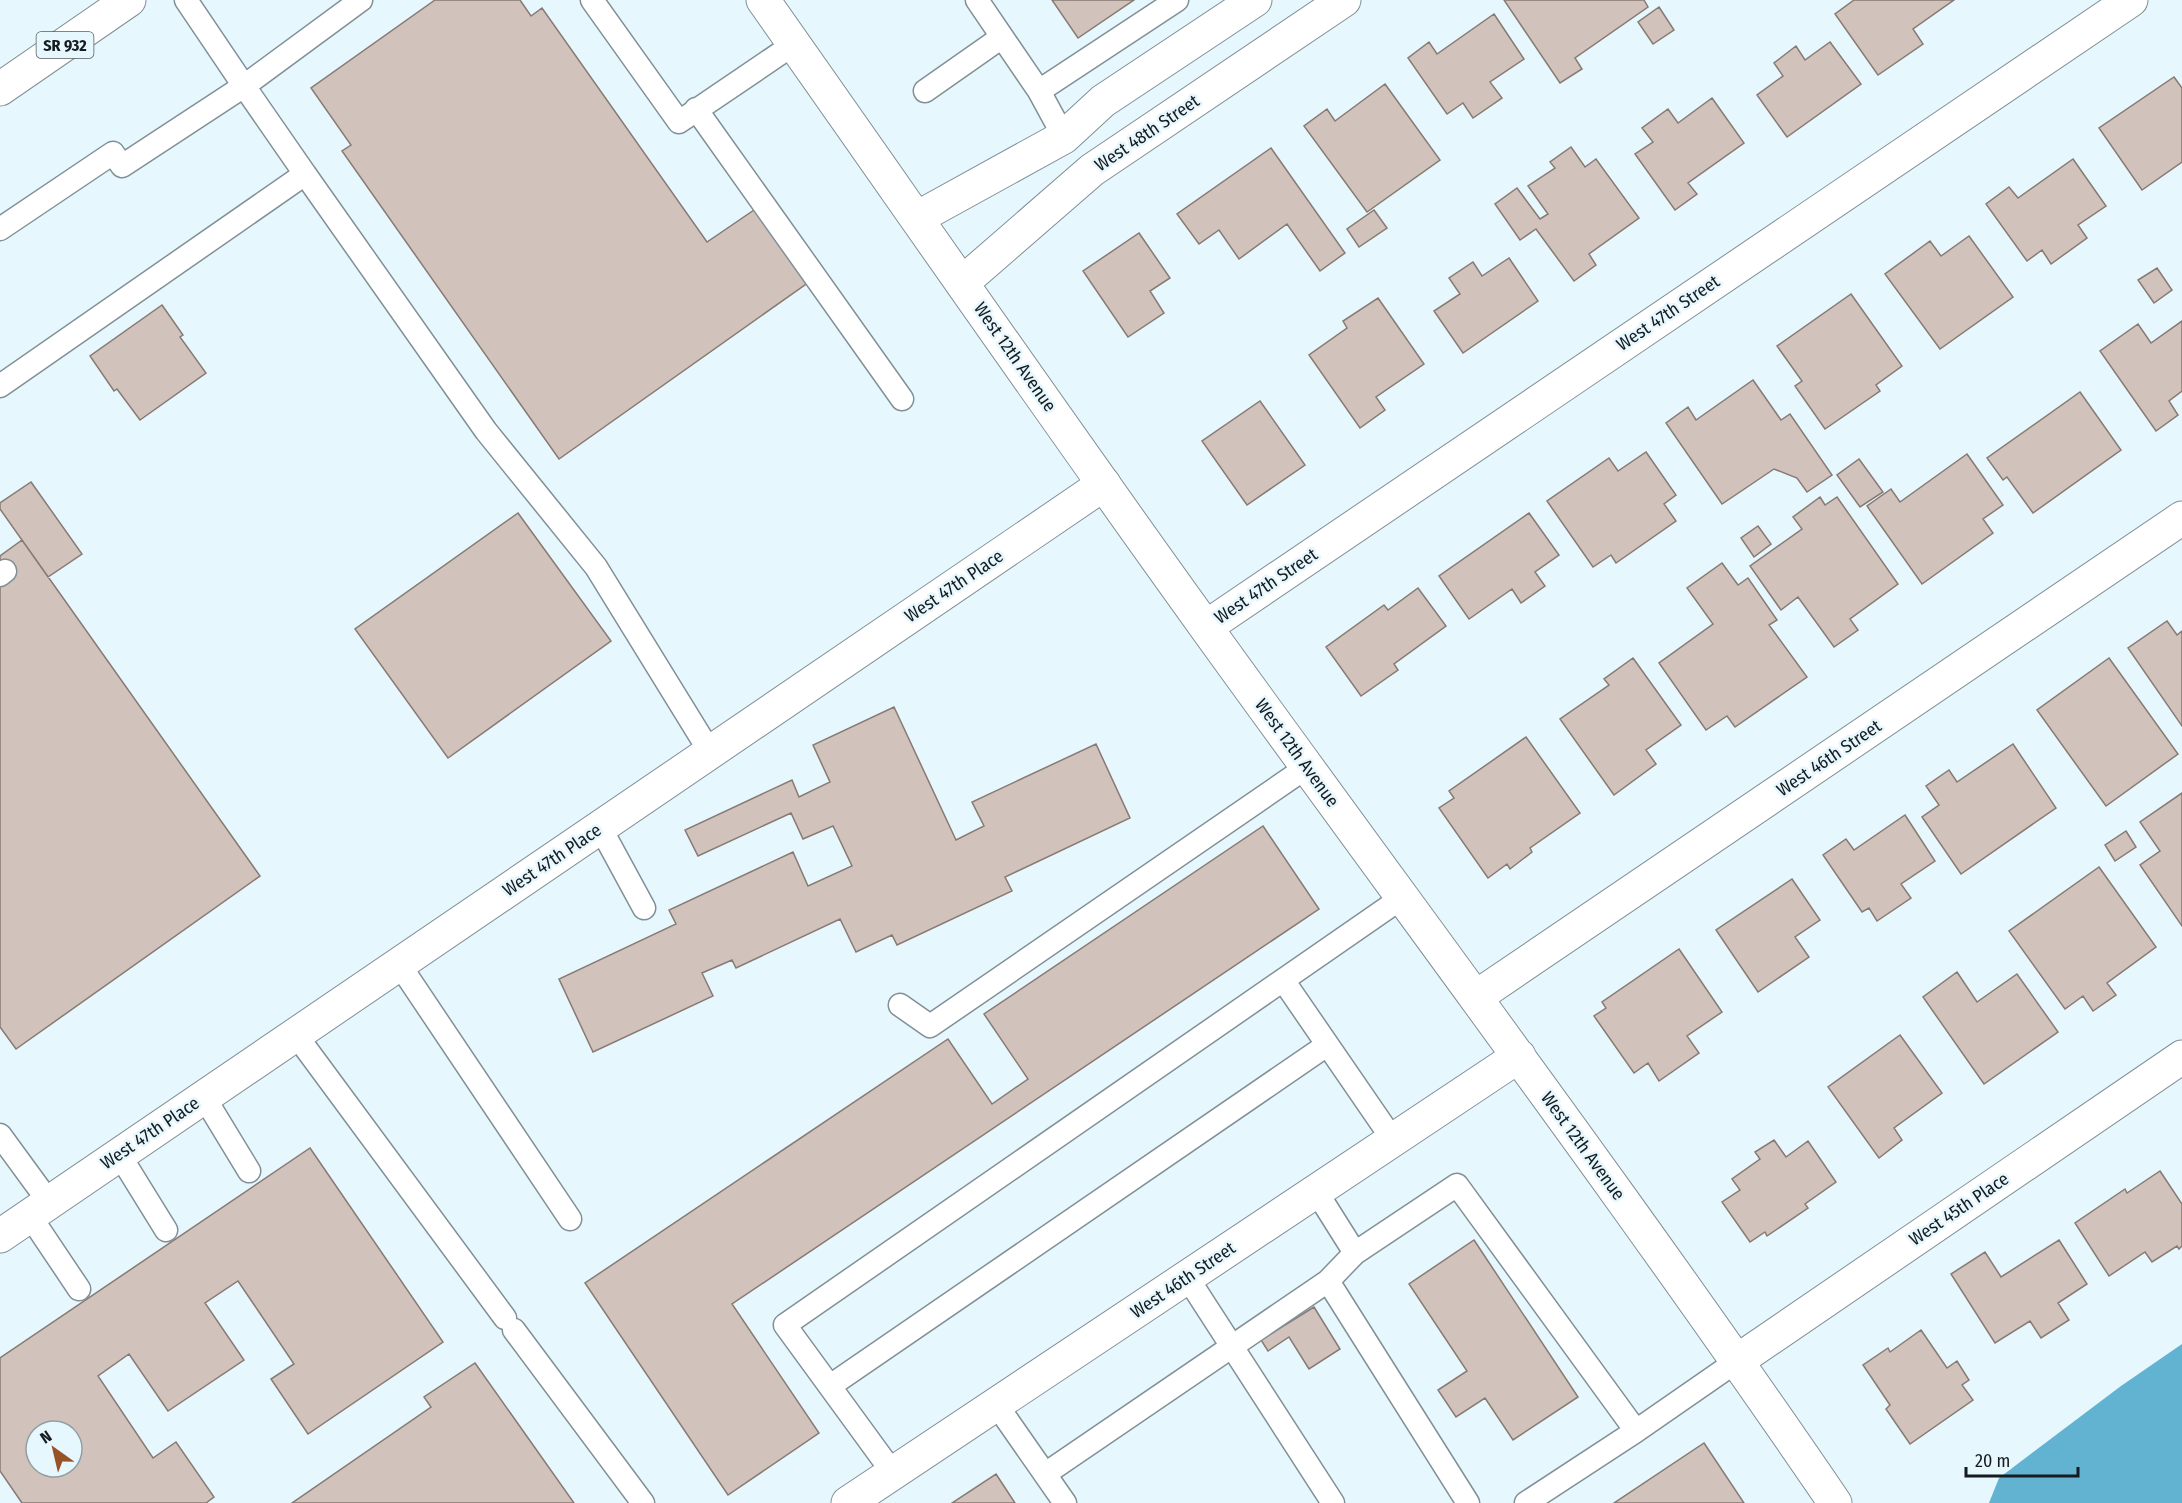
<svg xmlns="http://www.w3.org/2000/svg" width="2182" height="1503" font-family="'Fira Sans Condensed',sans-serif">
  <style>
    .water { fill: #62b2d2 }
    .building { fill: #d1c2bb; stroke: #877a73; stroke-width: 1.5; fill-rule: evenodd }
    .lines { fill: none; stroke-linecap: round; stroke-linejoin: round }
    .lane-casing { stroke: #819097; stroke-width: 25 }
    .street-casing { stroke: #819097; stroke-width: 35 }
    .secondary-casing { stroke: #819097; stroke-width: 35 }
    .primary-casing { stroke: #819097; stroke-width: 35 }
    .lane { stroke: #fff; stroke-width: 22 }
    .street { stroke: #fff; stroke-width: 33 }
    .secondary { stroke: #fff; stroke-width: 33 }
    .primary { stroke: #fff; stroke-width: 33 }
    .labels { text-anchor: middle; dominant-baseline: central; stroke-width: 5; stroke-linejoin: round; paint-order: stroke }
    .shield { fill: #e6f7fe; stroke: #545d61; stroke-width: 1.5 }
    .shield-label { font-size: 16px; font-weight: bold; fill: #151b1e }
    .street-label { font-size: 18px; fill: #151b1e; stroke: #e6f7fe }
  </style>
  <rect width="100%" height="100%" fill="#e6f7fe"/>
  <path class="water" d="M2182,1344V1503H1989L1999,1478L2121,1386Z"/>
  <path class="building" d="M435,0H520L531,16L542,8L707,242L757,208L809,282L559,459L342,151L351,145L311,88Z
    M1052,0H1134L1078,38Z
    M1504,0H1644L1648,7L1575,58L1582,69L1560,83Z
    M1854,0H1954L1913,29L1923,44L1878,75L1835,14Z
    M1659,7L1674,30L1653,44L1638,22Z
    M1494,14L1524,59L1490,82L1502,98L1473,118L1463,103L1447,114L1408,58L1429,42L1437,54Z
    M1830,42L1861,84L1787,137L1757,95L1783,76L1774,63L1796,46L1805,60Z
    M2174,77L2182,88V162L2142,190L2099,128Z
    M1385,84L1440,160L1367,212L1304,126L1327,109L1335,121Z
    M1712,98L1744,143L1688,183L1697,194L1675,210L1635,154L1653,142L1642,128L1668,109L1678,123Z
    M1571,147L1585,167L1596,159L1639,218L1589,254L1596,265L1574,281L1536,229L1520,240L1495,204L1517,188L1540,219L1548,214L1528,186L1555,168L1550,162Z
    M1271,148L1345,253L1320,271L1287,224L1239,259L1219,230L1199,244L1177,214Z
    M2073,159L2106,206L2078,225L2087,238L2051,264L2042,250L2027,261L1986,204L2009,187L2018,198Z
    M1374,210L1387,228L1359,247L1347,229Z
    M1139,233L1170,278L1150,291L1164,313L1128,337L1083,271Z
    M1969,236L2013,297L1940,349L1885,274L1930,241L1941,256Z
    M1509,258L1538,301L1463,353L1434,311L1460,294L1449,278L1473,262L1482,276Z
    M2157,268L2172,290L2154,303L2138,280Z
    M1851,294L1902,366L1876,385L1880,391L1825,429L1795,386L1802,381L1777,346Z
    M1378,298L1424,364L1376,397L1385,410L1360,428L1309,355L1347,328L1343,321Z
    M162,305L183,335L180,337L206,373L140,420L117,389L114,391L90,356Z
    M2182,321V391L2169,401L2178,415L2156,431L2100,351L2138,324L2151,343Z
    M1753,380L1781,420L1790,414L1832,475L1807,492L1797,478L1774,469L1722,504L1666,423L1688,407L1696,420Z
    M2080,392L2121,450L2033,513L2007,477L2003,480L1987,458Z
    M1260,401L1305,465L1247,505L1202,441Z
    M1646,452L1676,495L1664,504L1676,521L1616,563L1611,555L1593,567L1547,501L1609,458L1618,471Z
    M1967,454L2003,505L1983,519L1993,533L1922,584L1867,506L1891,489L1900,502Z
    M1859,459L1883,492L1860,507L1837,475Z
    M31,482L82,554L48,577L0,509V503Z
    M1820,497L1825,505L1837,497L1898,584L1850,619L1858,630L1834,647L1798,597L1781,610L1750,566L1802,529L1793,517Z
    M518,513L611,641L448,758L355,629Z
    M1529,513L1559,555L1535,572L1545,586L1521,603L1512,589L1469,619L1439,576Z
    M1758,526L1771,544L1754,557L1741,538Z
    M22,540L260,876L16,1049L0,1027V556Z
    M1722,563L1738,585L1748,578L1777,620L1769,625L1807,677L1735,727L1727,716L1706,730L1659,663L1713,624L1687,588Z
    M1418,588L1446,626L1394,664L1398,670L1361,696L1326,647L1384,605L1388,610Z
    M2167,621L2177,635L2182,631V726L2128,648Z
    M1633,658L1681,725L1646,750L1656,764L1614,795L1560,719L1609,685L1604,679Z
    M2109,658L2178,754L2106,806L2037,710Z
    M894,707L956,840L984,826L972,802L1096,744L1130,818L1005,877L1012,891L897,945L892,935L856,952L840,919L736,968L732,960L702,973L713,996L593,1052L559,979L676,924L669,910L793,852L808,886L852,866L833,826L803,839L791,813L698,856L685,830L792,780L799,797L830,782L813,745Z
    M1526,737L1580,813L1530,848L1532,852L1510,869L1507,864L1488,878L1439,808L1454,798L1449,791Z
    M2013,744L2056,808L1961,874L1922,817L1939,805L1926,786L1949,770L1957,782Z
    M2182,793V926L2140,865L2160,851L2140,822Z
    M1905,815L1935,861L1901,884L1911,898L1877,921L1869,908L1862,912L1823,855L1846,839L1854,850Z
    M1263,826L1319,909L732,1304L819,1433L728,1495L585,1283L948,1039L992,1104L1028,1079L984,1014Z
    M2126,831L2136,847L2115,861L2105,845Z
    M2099,867L2156,947L2107,983L2116,995L2093,1011L2083,996L2065,1009L2009,931Z
    M1792,879L1820,920L1795,937L1809,957L1758,992L1716,930Z
    M1679,949L1722,1012L1687,1036L1699,1053L1659,1081L1648,1063L1634,1073L1594,1016L1606,1008L1602,1002Z
    M1957,972L1977,1002L2017,974L2058,1032L1984,1084L1923,997Z
    M1900,1035L1942,1093L1894,1128L1902,1140L1879,1158L1828,1087Z
    M1774,1140L1786,1157L1808,1141L1836,1182L1805,1204L1808,1208L1767,1236L1765,1232L1750,1242L1722,1202L1740,1190L1732,1179L1760,1159L1755,1152Z
    M310,1148L443,1342L308,1434L271,1379L294,1364L238,1281L205,1303L244,1360L168,1411L129,1354L98,1376L153,1458L176,1442L214,1497L206,1503H22L0,1471V1358ZM36,1431H72V1467H36Z
    M2160,1171L2182,1204V1246L2179,1249L2177,1246L2152,1262L2145,1252L2109,1276L2075,1223L2125,1189L2127,1193Z
    M1474,1240L1578,1397L1513,1440L1485,1398L1456,1417L1438,1390L1467,1371L1409,1284Z
    M2059,1240L2087,1284L2058,1303L2069,1320L2041,1338L2030,1321L1995,1343L1951,1274L1985,1252L2001,1277Z
    M1314,1307L1340,1349L1309,1369L1289,1337L1268,1351L1261,1340Z
    M1921,1330L1947,1368L1957,1361L1969,1380L1962,1385L1973,1400L1910,1444L1886,1409L1890,1405L1863,1365L1888,1348L1890,1352Z
    M475,1363L574,1503H292L431,1407L424,1397Z
    M1704,1443L1744,1503H1614Z
    M996,1474L1015,1503H952Z"/>
  <g class="lines">
    <defs>
      <path id="lane" d="M186,0L244,86L361,0
        M592,0L679,122L794,44
        M977,0L1039,91L1064,137
        M925,91L1002,37
        M1039,91L1177,0
        M696,109L902,399
        M305,174L486,431L596,567L710,752
        M0,229L113,153L122,166L244,86L305,174L0,386
        M0,575L5,571
        M600,827L644,908
        M399,964L570,1219
        M1283,980L1393,1140
        M900,1005L930,1026L1307,767
        M296,1035L505,1318
        M204,1097L249,1171
        M0,1135L49,1202
        M119,1154L166,1230
        M1316,1191L1355,1253L1457,1185L1636,1431
        M30,1216L79,1289
        M1355,1253L1328,1281L1468,1503
        M1187,1277L1333,1503
        M514,1330L643,1503
        M830,1386L1327,1045
        M996,1404L1065,1503
        M893,1473L785,1325L1403,897
        M1045,1474L1328,1281
        M1526,1503L1636,1431L1737,1361"/>
      <path id="street" d="M917,218L1064,137L1103,101L1255,0
        M962,283L1092,170L1344,0
        M1206,627L2131,0
        M1476,997L2182,518
        M0,1236L1104,484
        M1737,1361L2182,1057"/>
      <path id="secondary" d="M763,0C911,210 1057,421 1207,629C1417,920 1633,1207 1835,1503
        M848,1503L1519,1056"/>
      <path id="primary" d="M0,89L129,0"/>
    </defs>
    <use href="#lane" class="lane-casing"/>
    <use href="#street" class="street-casing"/>
    <use href="#secondary" class="secondary-casing"/>
    <use href="#primary" class="primary-casing"/>
    <use href="#lane" class="lane"/>
    <use href="#street" class="street"/>
    <use href="#secondary" class="secondary"/>
    <use href="#primary" class="primary"/>
  </g>
  <g class="labels">
    <rect class="shield" x="36.5" y="32" width="57" height="26" rx="4.5"/>
    <g class="shield-label">
      <text x="65" y="45">SR 932</text>
    </g>
    <g class="street-label">
      <text transform="translate(1147 133) rotate(-34)">West 48th Street</text>
      <text transform="translate(1668 313) rotate(-34)">West 47th Street</text>
      <text transform="translate(1015 357) rotate(55)">West 12th Avenue</text>
      <text transform="translate(954 586) rotate(-34)">West 47th Place</text>
      <text transform="translate(1266 586) rotate(-34)">West 47th Street</text>
      <text transform="translate(1297 753) rotate(54)">West 12th Avenue</text>
      <text transform="translate(1829 758) rotate(-34)">West 46th Street</text>
      <text transform="translate(552 860) rotate(-34)">West 47th Place</text>
      <text transform="translate(150 1133) rotate(-34)">West 47th Place</text>
      <text transform="translate(1583 1146) rotate(54)">West 12th Avenue</text>
      <text transform="translate(1959 1209) rotate(-34)">West 45th Place</text>
      <text transform="translate(1183 1280) rotate(-34)">West 46th Street</text>
    </g>
  </g>
  <g transform="translate(54 1449) rotate(326)"><circle r="28" fill="#e6f7fe" stroke="#929fa4" stroke-width="1.5"/>
  <path d="M0-4.5L10 22L0 15L-10 22Z" fill="#975227"/>
  <text y="-9" font-size="16" font-weight="bold" text-anchor="middle" fill="#151b1e">N</text>
  </g>
  <path d="M1966 1467v9h112v-9" fill="none" stroke="#151b1e" stroke-width="3"/>
  <text x="1975" y="1467" font-size="18" fill="#151b1e" stroke="#e6f7fe" stroke-width="4.5" paint-order="stroke">20 m</text>
</svg>
